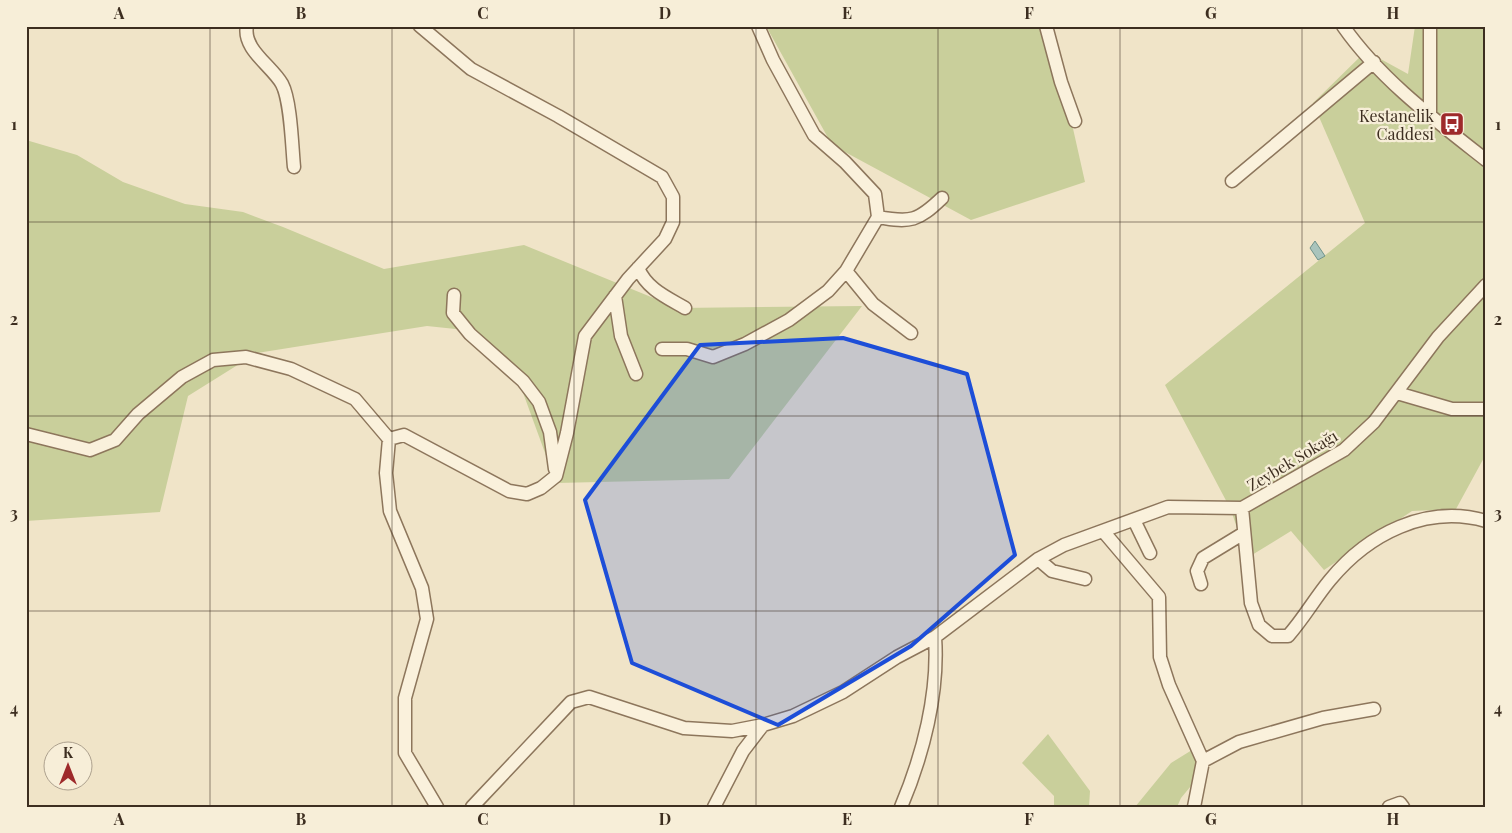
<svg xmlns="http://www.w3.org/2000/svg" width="1512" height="833" font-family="'Playfair Display',serif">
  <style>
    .green { fill: #c9cf9b }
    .water { fill: #a9c4bc; stroke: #6f938a }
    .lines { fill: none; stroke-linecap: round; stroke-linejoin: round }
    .minor-casing { stroke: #8d765c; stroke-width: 15 }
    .minor { stroke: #faf1dc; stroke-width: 12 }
    .marked { fill: #1d4ed8; fill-opacity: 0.2; stroke: #1d4ed8; stroke-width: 4; stroke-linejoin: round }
    .grid { fill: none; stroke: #3d2e20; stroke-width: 1; stroke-opacity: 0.55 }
    .labels { text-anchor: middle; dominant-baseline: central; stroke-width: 4.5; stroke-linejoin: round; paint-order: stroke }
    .poi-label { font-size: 16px; fill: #3d2e20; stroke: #f7eed8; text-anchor: end }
    .street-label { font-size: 16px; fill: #3d2e20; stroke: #f7eed8 }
    .neatline { fill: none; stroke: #3d2e20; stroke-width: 2 }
    .grid-label { font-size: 16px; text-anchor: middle; font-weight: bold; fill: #3d2e20 }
  </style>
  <rect width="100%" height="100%" fill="#f0e4c8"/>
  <path class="green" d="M766,26H1050L1085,182L971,220L832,145Z
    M1415,26H1486V454L1456,509L1412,511L1324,570L1291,531L1247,558L1231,510L1165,385L1365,223L1313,103L1366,51L1408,74Z
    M26,140L77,155L123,182L185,204L243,212L283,227L384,269L524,245L678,308L862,306L729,479L556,483L518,379L465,330L427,326L257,353L188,396L160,512L26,521Z
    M1048,734L1090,791L1089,807H1054V796L1022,763Z
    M1192,750L1205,769L1181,798L1177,807H1135L1171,763Z"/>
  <path class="water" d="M1315,241L1325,256L1318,260L1310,248Z"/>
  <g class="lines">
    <defs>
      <path id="minor" d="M247,26C242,49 272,66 282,84C291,101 292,147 294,167
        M420,26L471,69L558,116L662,177L673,197V222L665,239L628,279L585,336L567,433L556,476L541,488L527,494L509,491L404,435L389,439L386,473L390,511L422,588L427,619L405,698V753L437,807
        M1046,26L1061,82L1075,121
        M1343,26C1380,79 1435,120 1486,160
        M1430,116V26
        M1232,181L1374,62
        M878,217C911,223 918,221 942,198
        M638,268C647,289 666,297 685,308
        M846,271L873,304L911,333
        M454,295L453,313L470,334L523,381L539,402L550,432L555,469
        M615,296L621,336L636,374
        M662,349H687L713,357L745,344L789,320L828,291L846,271L878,217L875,194L845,162L814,135L773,60L758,26
        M1397,393L1452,409H1486
        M26,434L90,450L115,440L138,414L182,377L213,360L246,357L291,369L355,399L389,439
        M1242,508L1251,603L1259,625L1272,636H1288C1304,618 1315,598 1330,580C1368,534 1426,504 1486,521
        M1134,520L1150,553
        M1103,531L1159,597L1160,657L1169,685L1203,761L1194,807
        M1038,559L1052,571L1085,579
        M1201,584L1197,571L1203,558L1244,533
        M1203,761L1239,742L1323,718L1374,709
        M472,807L571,702L589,697L684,728L732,731L763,725
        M714,807L743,751L763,725L793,716L843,692L897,657L935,637L1038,559L1064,545L1168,507L1242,508L1344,450L1374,422L1438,337L1486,285
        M901,807C923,755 939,693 935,637
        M1389,807L1400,803L1403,807"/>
    </defs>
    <use href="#minor" class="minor-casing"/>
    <use href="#minor" class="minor"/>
  </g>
  <path class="marked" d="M843,338L967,374L1015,555L911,646L778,725L632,663L585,500L700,345Z"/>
  <path class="grid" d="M210,26V807M392,26V807M574,26V807M756,26V807M938,26V807M1120,26V807M1302,26V807M26,222H1486M26,416H1486M26,611H1486"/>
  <defs>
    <symbol id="bus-square" viewBox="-11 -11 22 22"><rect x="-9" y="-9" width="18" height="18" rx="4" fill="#9e2a2b" stroke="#f7eed8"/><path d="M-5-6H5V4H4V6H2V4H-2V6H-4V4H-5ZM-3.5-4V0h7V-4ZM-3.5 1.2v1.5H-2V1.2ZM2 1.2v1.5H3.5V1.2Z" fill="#fff"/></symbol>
  </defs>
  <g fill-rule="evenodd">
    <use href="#bus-square" x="1438" y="110" width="28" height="28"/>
  </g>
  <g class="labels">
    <g class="poi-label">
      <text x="1434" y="115">Kestanelik<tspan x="1434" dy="18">Caddesi</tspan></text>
    </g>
    <g class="street-label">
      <text transform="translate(1292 460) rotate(-31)">Zeybek Sokağı</text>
    </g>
  </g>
  <rect width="1512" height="833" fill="none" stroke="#f7eed8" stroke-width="55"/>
  <g transform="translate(68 766)"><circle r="24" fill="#f7eed8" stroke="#ada18e"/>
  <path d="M0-4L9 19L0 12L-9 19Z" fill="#9e2a2b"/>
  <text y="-8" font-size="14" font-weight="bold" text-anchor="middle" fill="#3d2e20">K</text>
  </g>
  <rect x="28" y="28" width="1456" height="778" class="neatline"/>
  <g class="grid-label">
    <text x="119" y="19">A</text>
    <text x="301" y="19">B</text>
    <text x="483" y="19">C</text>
    <text x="665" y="19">D</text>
    <text x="847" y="19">E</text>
    <text x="1029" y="19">F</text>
    <text x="1211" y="19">G</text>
    <text x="1393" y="19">H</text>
    <text x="14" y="130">1</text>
    <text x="1498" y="130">1</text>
    <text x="14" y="325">2</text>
    <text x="1498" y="325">2</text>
    <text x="14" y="519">3</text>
    <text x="1498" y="519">3</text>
    <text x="14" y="714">4</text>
    <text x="1498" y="714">4</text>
    <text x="119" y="825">A</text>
    <text x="301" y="825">B</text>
    <text x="483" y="825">C</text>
    <text x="665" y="825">D</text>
    <text x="847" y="825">E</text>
    <text x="1029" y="825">F</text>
    <text x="1211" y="825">G</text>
    <text x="1393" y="825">H</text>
  </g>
</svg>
